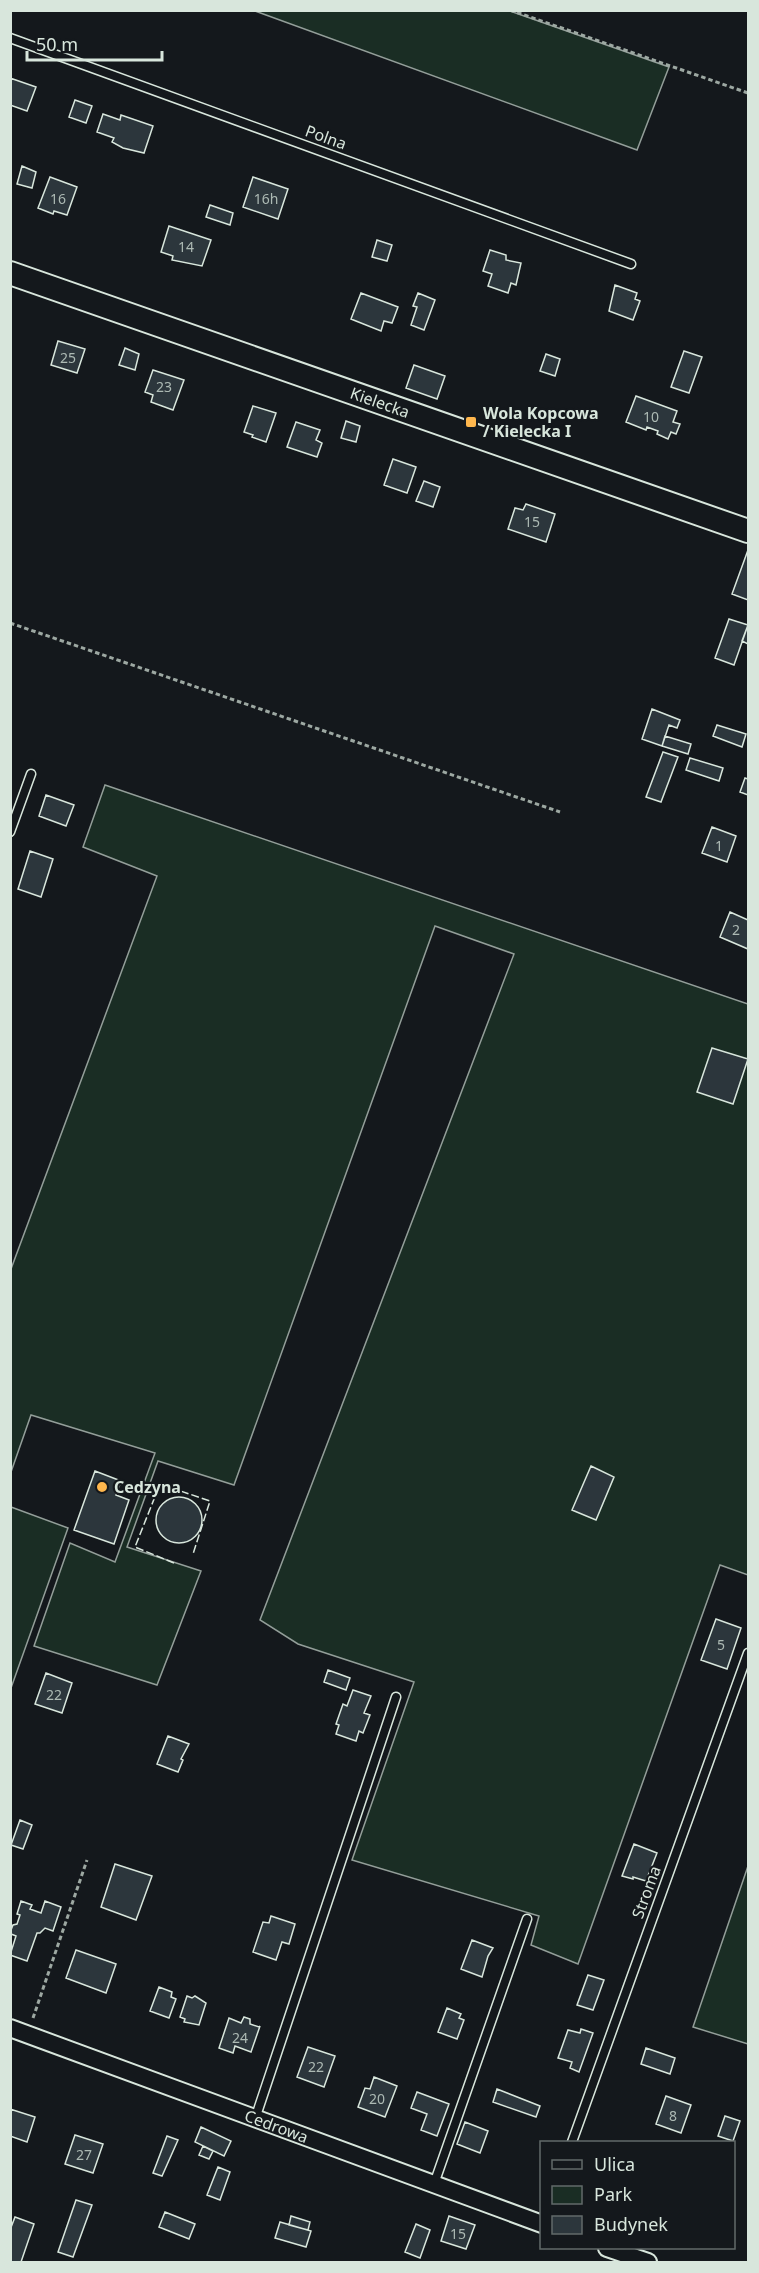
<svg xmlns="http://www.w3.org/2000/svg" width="759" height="2273" font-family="'Noto Sans',sans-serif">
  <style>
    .green { fill: #1a2d24; stroke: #939e99; stroke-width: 1.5 }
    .building { fill: #2c363c; stroke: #d8e6dc; stroke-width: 1.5 }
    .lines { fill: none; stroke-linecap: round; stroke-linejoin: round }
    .lane-casing { stroke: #d8e6dc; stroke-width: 11 }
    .street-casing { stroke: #d8e6dc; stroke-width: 20 }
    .secondary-casing { stroke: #d8e6dc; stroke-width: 26 }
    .path { stroke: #9da8a2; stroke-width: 3; stroke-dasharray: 4.5 3; stroke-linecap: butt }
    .lane { stroke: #14181c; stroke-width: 8 }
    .street { stroke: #14181c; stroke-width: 16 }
    .secondary { stroke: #14181c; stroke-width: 22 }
    .fence { stroke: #d8e6dc; stroke-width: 1.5; stroke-dasharray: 8 3; stroke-linecap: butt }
    .poi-dot { fill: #ffb74d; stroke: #14181c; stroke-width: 2 }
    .labels { text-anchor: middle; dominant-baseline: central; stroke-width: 4.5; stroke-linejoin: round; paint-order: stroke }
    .number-label { font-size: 14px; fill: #adbab4 }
    .street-label { font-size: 16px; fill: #d8e6dc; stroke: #14181c }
    .poi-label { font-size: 16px; font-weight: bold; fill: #d8e6dc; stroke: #14181c; text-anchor: start }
  </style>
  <rect width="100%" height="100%" fill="#14181c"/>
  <path class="green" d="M255,11H510L669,67L637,150Z
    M105,785L748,1004V1575L720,1565L578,1964L531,1945L539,1916L352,1860L414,1682L298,1644L260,1620L514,954L435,926L234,1485L158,1461L127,1547L201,1571L157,1685L34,1646L70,1543L115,1562L155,1453L31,1415L11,1472V1269L157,876L83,847Z
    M11,1507L68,1528L11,1688L10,1507Z
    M748,1866V2044L693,2027Z"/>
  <path class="building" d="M10,78L36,87L27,111L10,105Z
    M75,100L92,106L86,123L69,117Z
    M103,114L120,120L121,115L153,126L144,153L123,148L112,142L114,138L97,132Z
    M22,166L36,172L32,188L17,184Z
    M50,177L77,187L67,215L54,211L53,214L38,208Z
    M253,177L288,189L278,219L243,207Z
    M210,205L233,213L230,225L206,217Z
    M169,226L211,240L202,266L172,260L173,256L161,252Z
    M377,240L392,245L387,261L372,257Z
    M490,250L506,255V260L521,263L516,285L511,283L508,293L488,286L492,274L483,271Z
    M615,285L637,293L635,299L640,301L633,320L609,311Z
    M361,293L398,307L392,323L384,321L381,331L351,319Z
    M418,293L435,300L424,330L411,325L417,307L413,306Z
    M58,341L85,349L77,373L51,365Z
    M125,348L139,354L135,370L119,365Z
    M684,351L702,357L689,393L671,387Z
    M546,354L560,359L555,376L540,371Z
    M414,365L445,376L437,399L406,388Z
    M153,370L184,380L173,410L151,402L153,395L145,392Z
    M636,396L677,411L673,422L680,424L676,434L671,432L668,439L657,434L658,431L647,427L646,430L626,422Z
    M253,406L276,413L266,442L252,437L253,435L244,432Z
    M346,421L360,426L356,442L341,438Z
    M296,422L320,430L316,440L322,443L317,457L287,447Z
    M393,459L416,467L407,493L384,485Z
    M424,481L440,487L433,507L416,501Z
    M526,504L555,514L546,542L508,529L515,508L523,510Z
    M748,550V600L732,594Z
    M729,619L748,625L734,665L715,658Z
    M748,625V644L742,641Z
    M652,709L680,720L677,728L669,725L662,746L642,739Z
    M717,725L746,734L742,747L713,736Z
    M665,736L691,744L688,754L662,746Z
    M663,752L678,757L661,802L646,797Z
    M690,758L723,768L719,781L686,770Z
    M745,778L748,779V795L740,792Z
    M46,795L74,805L66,826L39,816Z
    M712,827L736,836L727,862L702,853Z
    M30,851L53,859L41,897L18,889Z
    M730,912L748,920V949L720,937Z
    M712,1048L748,1059L733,1104L697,1092Z
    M591,1466L614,1477L596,1520L572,1510Z
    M95,1471L121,1481L116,1495L129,1500L114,1544L74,1530Z
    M156 1520a23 23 0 1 1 46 0a23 23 0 1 1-46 0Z
    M716,1619L741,1628L727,1669L701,1660Z
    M328,1670L350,1678L346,1690L324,1682Z
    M46,1673L72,1683L62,1713L35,1704Z
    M353,1690L371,1696L364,1713L370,1715L363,1733L359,1731L356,1741L336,1734L339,1725L336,1724L343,1704L347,1706Z
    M168,1736L189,1744L181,1759L183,1760L178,1772L157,1764Z
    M20,1820L32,1825L23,1849L11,1845Z
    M634,1844L657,1853L646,1881L633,1877V1879L622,1876Z
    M115,1864L152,1876L136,1920L101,1907Z
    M21,1901L32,1905L30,1909L41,1913L45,1901L61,1907L53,1931L45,1928L40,1933H37L27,1961L10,1955L16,1936L11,1934V1930L13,1925L17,1924L20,1915L17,1914Z
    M271,1916L295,1924L289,1944L282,1942L276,1960L253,1952L263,1922L269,1923Z
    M472,1940L493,1948L488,1956L482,1977L461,1969Z
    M76,1950L116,1964L106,1993L66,1978Z
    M588,1975L604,1980L593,2010L577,2005Z
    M159,1987L172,1992L171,1997L176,1999L169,2018L150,2011Z
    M187,1996L192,1998L195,1996L206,2003L199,2025L184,2022L185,2019L180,2017Z
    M447,2008L461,2014L459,2018L464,2020L457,2039L438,2032Z
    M244,2017L250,2019V2024L259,2027L260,2026L251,2052L235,2046L233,2053L219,2048L229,2018L241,2023Z
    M581,2029L593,2033L579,2072L570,2068L572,2062L558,2058L568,2030L580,2033Z
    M308,2047L335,2056L324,2087L297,2077Z
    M646,2048L675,2058L670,2074L641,2064Z
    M374,2077L397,2086L385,2117L358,2107L365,2088L370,2089Z
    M497,2089L540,2106L536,2117L493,2102Z
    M417,2092L449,2104L437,2136L421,2130L427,2114L411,2108Z
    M666,2096L691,2105L681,2133L656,2124Z
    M10,2109L35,2117L27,2142L10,2136Z
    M725,2116L740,2121L733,2141L718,2136Z
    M465,2122L488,2131L480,2153L457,2144Z
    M201,2127L231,2141L224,2156L195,2142Z
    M75,2135L103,2144L93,2173L65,2164Z
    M167,2136L178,2140L162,2176L153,2173Z
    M203,2146L213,2151L209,2159L199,2155Z
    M218,2167L230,2172L220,2200L207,2195Z
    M76,2200L92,2205L73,2257L58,2252Z
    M165,2212L195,2224L189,2239L159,2227Z
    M291,2216L310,2222L308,2230L289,2225Z
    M449,2216L475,2225L466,2249L441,2241Z
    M15,2217L34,2224L21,2262H10V2230Z
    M280,2222L311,2231L306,2247L275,2238Z
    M416,2224L430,2230L420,2258L405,2252Z"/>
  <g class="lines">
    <defs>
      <path id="lane" d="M10,38L631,264
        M10,832L31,774
        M255,2119L396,1697
        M572,2142L748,1653
        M434,2184L527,1919"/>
      <g id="street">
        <path id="s1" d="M10,2028L542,2224"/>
        <path d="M607,2248L648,2262"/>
      </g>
      <g id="secondary">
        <path id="s2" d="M10,273L748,531"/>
      </g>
    </defs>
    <use href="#lane" class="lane-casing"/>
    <use href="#street" class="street-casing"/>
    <use href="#secondary" class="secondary-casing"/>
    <path class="path" d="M510,10L748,93
      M10,623L560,812
      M33,2018L87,1860"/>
    <use href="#lane" class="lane"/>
    <use href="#street" class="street"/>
    <use href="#secondary" class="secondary"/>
    <path class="fence" d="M174,1563L135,1547L160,1484L210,1501L193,1554"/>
  </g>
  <g class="poi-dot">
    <rect x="465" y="416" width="12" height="12" rx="3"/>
    <circle cx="102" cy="1487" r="6"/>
  </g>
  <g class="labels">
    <g class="number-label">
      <text x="58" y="198">16</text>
      <text x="266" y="198">16h</text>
      <text x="186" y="246">14</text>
      <text x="68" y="357">25</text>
      <text x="164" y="386">23</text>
      <text x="651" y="416">10</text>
      <text x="532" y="521">15</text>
      <text x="719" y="845">1</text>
      <text x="736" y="929">2</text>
      <text x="721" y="1644">5</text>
      <text x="54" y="1694">22</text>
      <text x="240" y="2037">24</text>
      <text x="316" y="2066">22</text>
      <text x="377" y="2098">20</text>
      <text x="673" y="2115">8</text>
      <text x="84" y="2154">27</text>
      <text x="458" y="2233">15</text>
    </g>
    <g class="street-label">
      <text transform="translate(326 137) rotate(20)">Polna</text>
      <text stroke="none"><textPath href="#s2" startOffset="392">Kielecka</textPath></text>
      <text transform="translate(646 1892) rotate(-70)">Stroma</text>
      <text stroke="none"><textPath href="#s1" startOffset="284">Cedrowa</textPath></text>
    </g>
    <g class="poi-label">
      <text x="483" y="413">Wola Kopcowa<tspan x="483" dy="18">/ Kielecka I</tspan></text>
      <text x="114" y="1487">Cedzyna</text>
    </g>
  </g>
  <rect width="759" height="2273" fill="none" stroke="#d8e6dc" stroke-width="24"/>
  <rect x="540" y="2141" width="195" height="108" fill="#14181c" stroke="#626a69" stroke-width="1.5"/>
  <rect x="552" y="2160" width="30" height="9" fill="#14181c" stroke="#626a69" stroke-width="1.5"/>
  <text x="594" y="2171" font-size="18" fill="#d8e6dc">Ulica</text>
  <rect x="552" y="2186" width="30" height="18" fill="#1a2d24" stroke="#626a69" stroke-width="1.5"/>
  <text x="594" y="2201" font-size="18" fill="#d8e6dc">Park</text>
  <rect x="552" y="2216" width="30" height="18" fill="#2c363c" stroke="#626a69" stroke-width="1.5"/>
  <text x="594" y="2231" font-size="18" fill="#d8e6dc">Budynek</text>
  <path d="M27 51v9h135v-9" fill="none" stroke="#d8e6dc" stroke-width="3"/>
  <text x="36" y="51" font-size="18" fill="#d8e6dc" stroke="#14181c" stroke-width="4.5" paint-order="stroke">50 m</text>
</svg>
